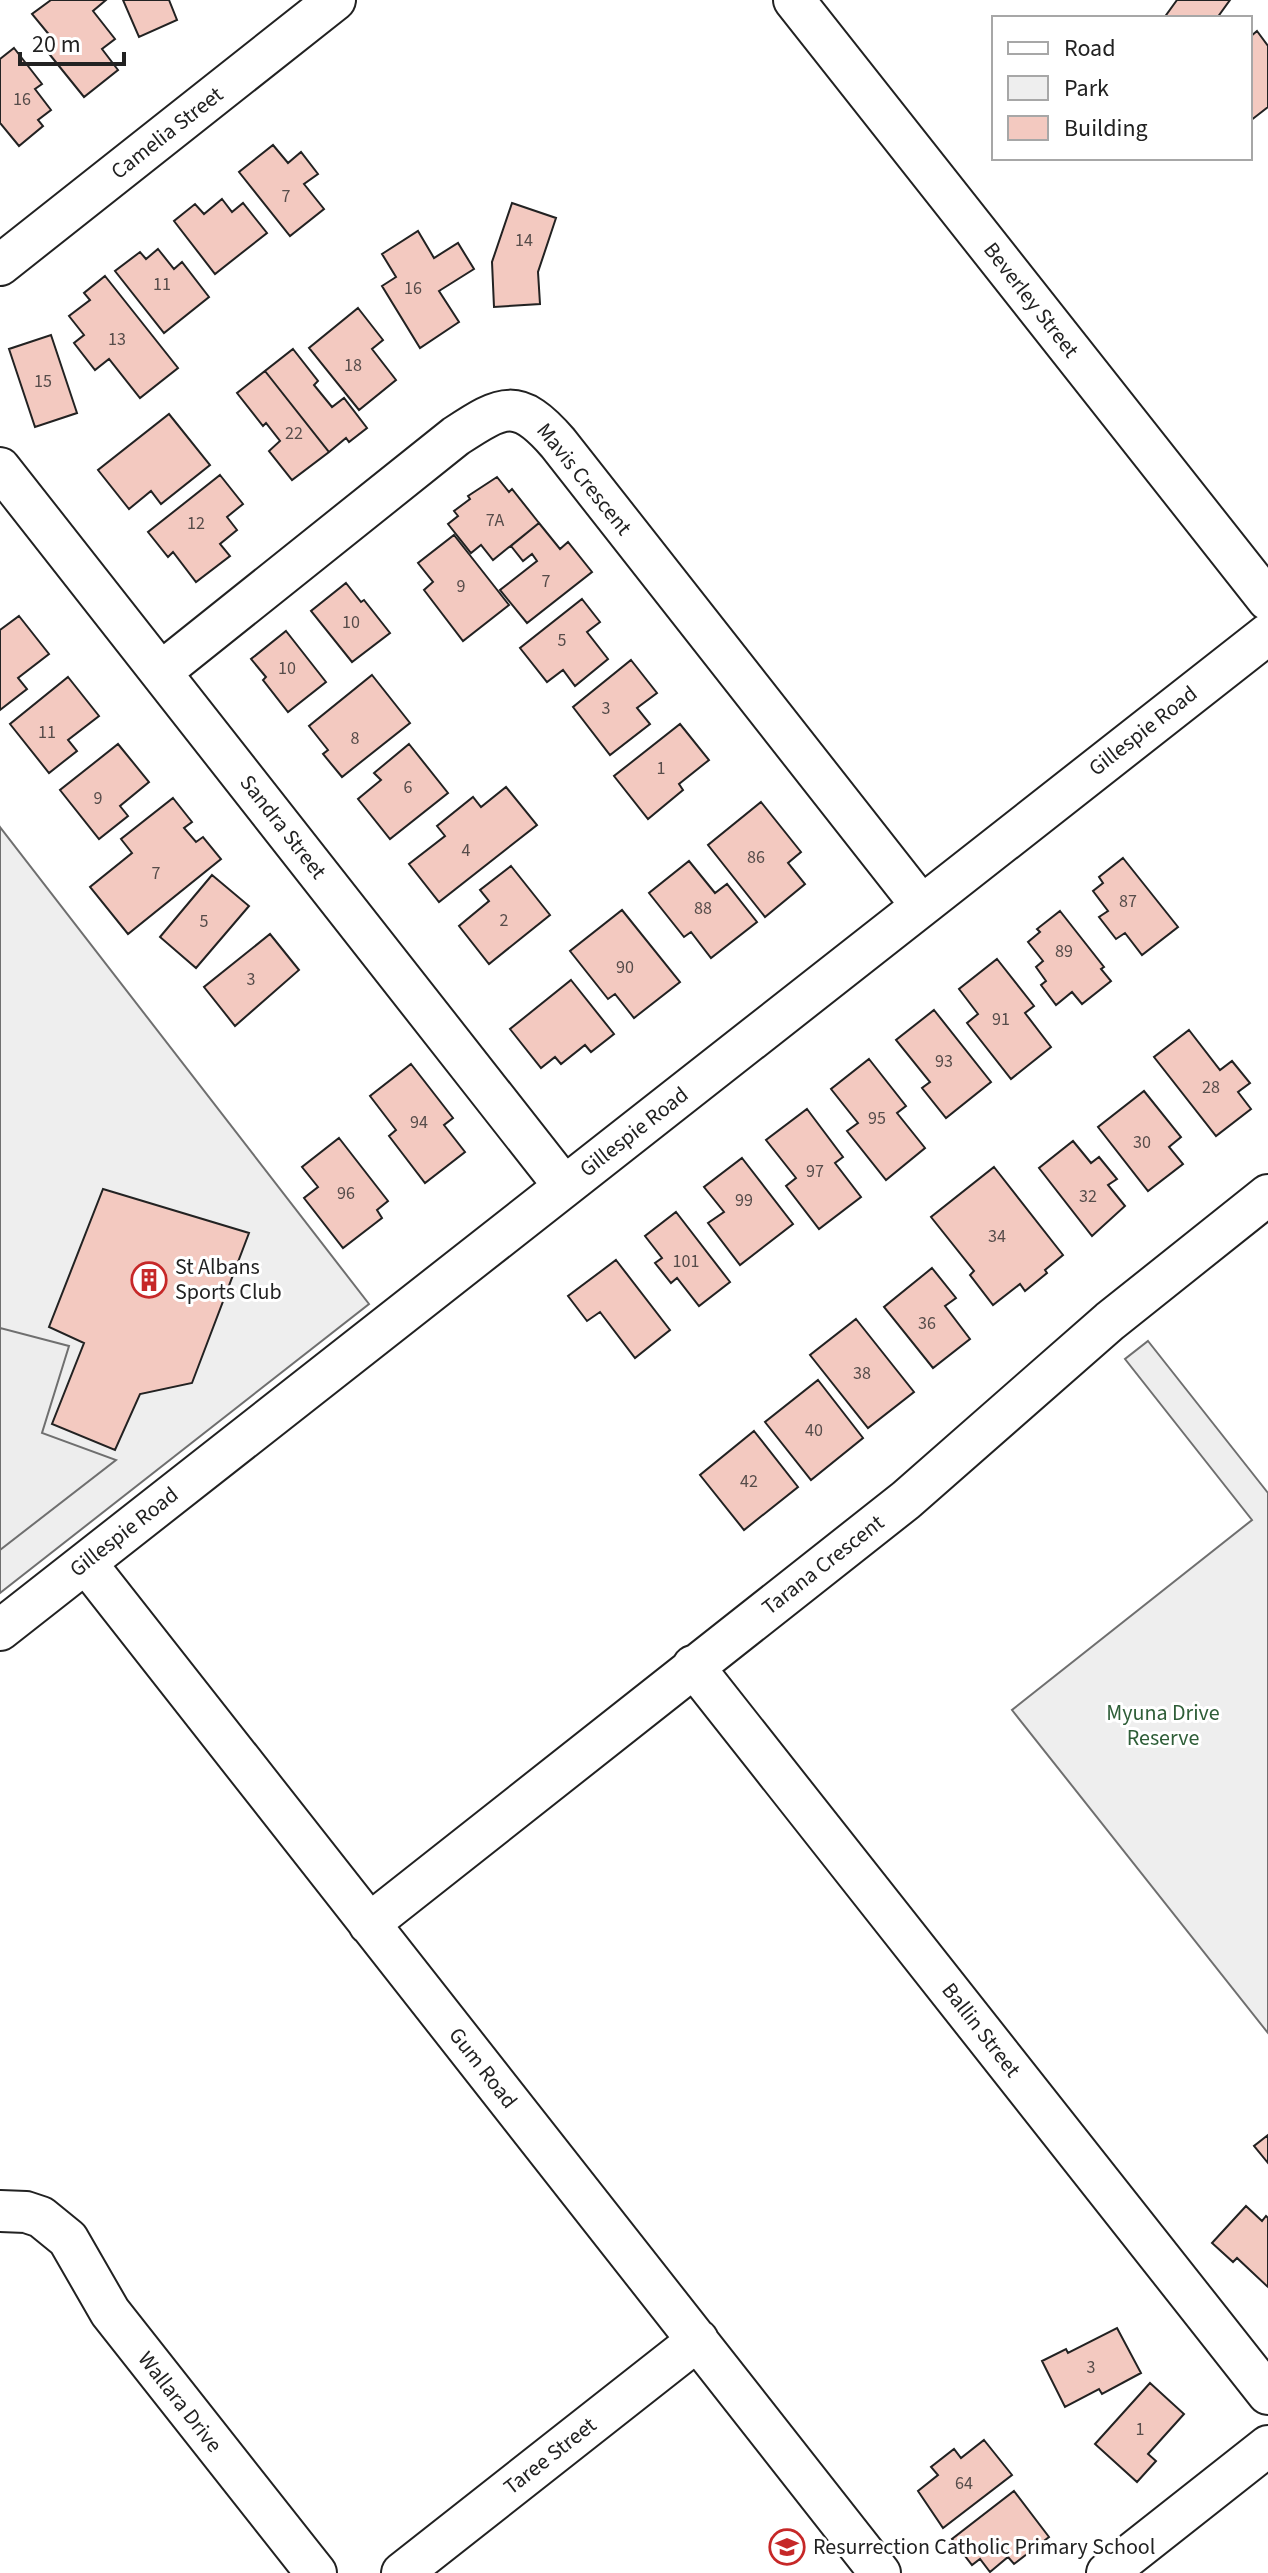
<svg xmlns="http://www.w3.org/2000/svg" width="1268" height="2573" font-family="'Source Sans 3',sans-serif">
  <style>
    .green { fill: #eee; stroke: #6f6f6f; stroke-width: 2 }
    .parking { fill: #ededed; stroke: #6f6f6f; stroke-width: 2 }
    .building { fill: #f3c9c0; stroke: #222; stroke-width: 2 }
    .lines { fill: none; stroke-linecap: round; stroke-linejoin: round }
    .minor-casing { stroke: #222; stroke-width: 44 }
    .minor { stroke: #fff; stroke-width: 40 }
    .labels { text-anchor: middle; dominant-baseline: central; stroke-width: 6; stroke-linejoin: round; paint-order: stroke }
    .number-label { font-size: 18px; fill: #564c4a }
    .street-label { font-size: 22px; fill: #222; stroke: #fff }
    .poi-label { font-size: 22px; fill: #222; stroke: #fff; text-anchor: start }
    .park-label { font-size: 22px; fill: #2f5e38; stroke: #fff }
  </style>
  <rect width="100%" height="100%" fill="#fff"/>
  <path class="green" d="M0,827L369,1304L0,1593Z
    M1148,1341L1268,1493V2033L1012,1710L1252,1520L1125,1359Z"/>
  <path class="parking" d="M0,1328L69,1346L42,1433L116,1460L0,1550Z"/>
  <path class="building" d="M51,0H106L93,11L115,39L102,49L118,70L84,97L42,45L51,37L32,14Z
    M123,0H169L177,20L139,37Z
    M1177,0H1230L1217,18H1164Z
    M1257,31L1268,46V107L1250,121V37Z
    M14,48L42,84L35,89L51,110L38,120L43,126L19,146L0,123V59Z
    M273,145L288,163L301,152L318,174L304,184L324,209L290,236L239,172Z
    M222,199L232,212L243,203L267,233L215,274L174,221L195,204L204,214Z
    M512,203L556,218L538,272L540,304L494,307L492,262Z
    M418,231L434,258L458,243L474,269L439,291L459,322L420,348L382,286L396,277L382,254Z
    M158,249L174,269L182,262L209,297L164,333L115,271L140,252L146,259Z
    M105,276L178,368L140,398L109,359L95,370L74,343L84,335L69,316L90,300L84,293Z
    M358,308L383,340L372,349L396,380L359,410L309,348Z
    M51,335L77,413L35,427L9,349Z
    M293,349L318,381L314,385L332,407L344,398L367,428L349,442L346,438L329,452L265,371Z
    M265,371L329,452L292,480L269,451L280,441L266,423L263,426L237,393Z
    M169,414L210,465L161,504L151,491L129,509L98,470Z
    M220,475L243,504L227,517L237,530L220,544L230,556L196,582L173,552L168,557L148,532Z
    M497,477L509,492L512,489L539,523L493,560L481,545L471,553L448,524L458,516L454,511L470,499L468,496Z
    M539,523L560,549L568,542L592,572L527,623L500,590L537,561L532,554L523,561L511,546Z
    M454,535L509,605L463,641L424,590L433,582L418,563Z
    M346,583L361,602L364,600L390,633L352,662L311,611Z
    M582,599L600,622L587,632L608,659L575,686L563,670L547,682L520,648Z
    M19,616L49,654L18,678L27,689L0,710V630Z
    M286,631L326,682L288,712L263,680L266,677L251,659Z
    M631,660L657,693L637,708L650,724L610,755L573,707Z
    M372,675L410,723L342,777L323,754L328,750L309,726Z
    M68,677L99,716L68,740L77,751L49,773L10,724Z
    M680,724L709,760L679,784L683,790L648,819L614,776Z
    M118,744L149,782L120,806L128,816L99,839L60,790Z
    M409,744L448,793L390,839L358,799L381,780L374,773Z
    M506,787L537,825L439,902L409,864L445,836L437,826L473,797L481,807Z
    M173,798L192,822L184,828L196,842L203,837L221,859L128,934L90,887L132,853L121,839Z
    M761,802L801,852L788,863L805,884L765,917L708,845Z
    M1123,858L1178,927L1142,955L1125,933L1116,939L1099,917L1108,911L1093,891L1103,883L1099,877Z
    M689,861L715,893L727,884L757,922L711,958L691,932L684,937L649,893Z
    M511,866L550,915L489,964L459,926L489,901L480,890Z
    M212,875L249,906L196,968L160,937Z
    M622,910L680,982L634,1018L615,994L608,999L570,951Z
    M1060,911L1104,967L1101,969L1111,981L1082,1004L1072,992L1056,1005L1041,985L1046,981L1036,967L1043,961L1028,942L1040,932L1037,929Z
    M270,934L299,970L235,1026L204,987Z
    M997,959L1034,1006L1025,1013L1051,1047L1011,1079L967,1023L978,1014L959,989Z
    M571,980L614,1034L591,1052L585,1045L561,1064L555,1057L541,1068L510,1029Z
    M934,1010L991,1082L946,1118L922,1088L930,1082L896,1040Z
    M1189,1030L1220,1070L1232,1061L1250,1083L1238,1092L1251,1109L1216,1136L1154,1057Z
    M869,1059L906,1106L897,1113L925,1148L886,1180L847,1131L858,1123L831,1089Z
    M411,1064L453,1118L444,1125L465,1152L425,1183L389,1136L396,1130L370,1096Z
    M1144,1091L1181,1137L1169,1147L1183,1164L1148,1191L1098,1127Z
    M807,1109L843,1157L835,1163L861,1197L819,1229L786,1186L796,1178L766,1140Z
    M339,1138L388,1201L377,1210L382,1218L343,1248L304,1198L318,1187L302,1167Z
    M1073,1141L1091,1163L1099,1157L1117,1179L1108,1185L1125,1206L1092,1236L1039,1168Z
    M742,1158L793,1224L740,1265L708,1223L724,1212L704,1187Z
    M994,1167L1063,1255L1045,1270L1047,1273L1025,1291L1020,1284L993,1305L970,1275L974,1271L931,1217Z
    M103,1189L249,1233L192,1383L140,1394L115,1450L52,1424L84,1343L49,1327Z
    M676,1212L730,1282L699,1306L677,1278L671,1283L655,1263L662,1258L645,1236Z
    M616,1260L670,1330L635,1358L600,1312L587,1321L568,1296Z
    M932,1268L956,1298L945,1306L970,1339L933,1368L884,1307Z
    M856,1319L914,1392L868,1428L810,1355Z
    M818,1380L863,1438L811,1480L765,1422Z
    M754,1431L798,1487L744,1530L700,1475Z
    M1268,2135V2163L1254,2146Z
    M1246,2206L1262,2221L1266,2216L1268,2218V2287L1237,2258L1233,2262L1212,2243Z
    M1117,2328L1141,2373L1102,2394L1099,2389L1065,2407L1042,2361L1066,2349L1068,2353Z
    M1150,2383L1184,2414L1148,2454L1156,2461L1137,2482L1095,2444Z
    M984,2440L1012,2475L943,2528L918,2491L938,2475L931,2467L954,2449L961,2458Z
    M1014,2491L1049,2537L1014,2564L1008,2557L990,2572L980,2559L972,2565L952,2539Z"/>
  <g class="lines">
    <defs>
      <path id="minor" d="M794,0L1268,600
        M0,265L335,0
        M0,468L564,1186
        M161,672L456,436C503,405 518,397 558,443L921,905
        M86,1563L880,2573
        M0,1630L1268,634
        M693,1666L1268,2394
        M369,1924L906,1500L1110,1321L1268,1195
        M0,2211L26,2212L41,2217L68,2239L110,2312L316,2573
        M402,2573L698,2340
        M1107,2573L1268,2446"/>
    </defs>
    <use href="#minor" class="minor-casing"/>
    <use href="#minor" class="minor"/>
  </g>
  <defs>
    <symbol id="building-ring" viewBox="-11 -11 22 22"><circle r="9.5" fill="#fff" stroke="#c62828" stroke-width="1.5"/><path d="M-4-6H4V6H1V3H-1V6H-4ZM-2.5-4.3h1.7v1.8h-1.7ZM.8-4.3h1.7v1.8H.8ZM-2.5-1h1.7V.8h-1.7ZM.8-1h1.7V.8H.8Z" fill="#c62828"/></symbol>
    <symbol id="school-ring" viewBox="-11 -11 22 22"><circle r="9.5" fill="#fff" stroke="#c62828" stroke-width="1.5"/><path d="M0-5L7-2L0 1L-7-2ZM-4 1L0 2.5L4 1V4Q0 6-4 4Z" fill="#c62828"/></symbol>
  </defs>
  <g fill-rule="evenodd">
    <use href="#building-ring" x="129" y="1260" width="40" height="40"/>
    <use href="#school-ring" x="767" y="2527" width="40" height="40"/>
  </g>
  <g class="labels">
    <g class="number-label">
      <text x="22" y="99">16</text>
      <text x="286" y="196">7</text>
      <text x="524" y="240">14</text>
      <text x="162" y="284">11</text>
      <text x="413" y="288">16</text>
      <text x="117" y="339">13</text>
      <text x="353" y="365">18</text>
      <text x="43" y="381">15</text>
      <text x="294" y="433">22</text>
      <text x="495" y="520">7A</text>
      <text x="196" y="523">12</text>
      <text x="546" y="581">7</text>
      <text x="461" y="586">9</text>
      <text x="351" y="622">10</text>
      <text x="562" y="640">5</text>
      <text x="287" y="668">10</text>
      <text x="606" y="708">3</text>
      <text x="47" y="732">11</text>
      <text x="355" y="738">8</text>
      <text x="661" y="768">1</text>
      <text x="408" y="787">6</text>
      <text x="98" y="798">9</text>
      <text x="466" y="850">4</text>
      <text x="756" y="857">86</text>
      <text x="156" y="873">7</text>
      <text x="1128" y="901">87</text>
      <text x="703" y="908">88</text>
      <text x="504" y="920">2</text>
      <text x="204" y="921">5</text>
      <text x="1064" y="951">89</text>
      <text x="625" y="967">90</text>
      <text x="251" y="979">3</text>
      <text x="1001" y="1019">91</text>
      <text x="944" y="1061">93</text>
      <text x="1211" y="1087">28</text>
      <text x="877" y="1118">95</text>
      <text x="419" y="1122">94</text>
      <text x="1142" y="1142">30</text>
      <text x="815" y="1171">97</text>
      <text x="346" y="1193">96</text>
      <text x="1088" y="1196">32</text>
      <text x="744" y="1200">99</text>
      <text x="997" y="1236">34</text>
      <text x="686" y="1261">101</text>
      <text x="927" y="1323">36</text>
      <text x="862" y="1373">38</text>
      <text x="814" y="1430">40</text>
      <text x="749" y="1481">42</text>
      <text x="1091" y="2367">3</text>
      <text x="1140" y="2429">1</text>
      <text x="964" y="2483">64</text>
    </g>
    <g class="street-label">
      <text transform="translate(167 133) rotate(-38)">Camelia Street</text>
      <text transform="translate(1031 300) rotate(52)">Beverley Street</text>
      <text transform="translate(584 479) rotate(51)">Mavis Crescent</text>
      <text transform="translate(1143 731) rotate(-38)">Gillespie Road</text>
      <text transform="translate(283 827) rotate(52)">Sandra Street</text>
      <text transform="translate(634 1132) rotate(-38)">Gillespie Road</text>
      <text transform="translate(124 1532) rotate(-38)">Gillespie Road</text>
      <text transform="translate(823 1565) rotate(-38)">Tarana Crescent</text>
      <text transform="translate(981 2030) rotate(52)">Ballin Street</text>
      <text transform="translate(483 2068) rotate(52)">Gum Road</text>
      <text transform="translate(180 2402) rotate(52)">Wallara Drive</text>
      <text transform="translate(550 2456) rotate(-38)">Taree Street</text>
    </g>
    <g class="poi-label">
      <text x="175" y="1267">St Albans<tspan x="175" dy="25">Sports Club</tspan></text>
      <text x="813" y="2547">Resurrection Catholic Primary School</text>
    </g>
    <g class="park-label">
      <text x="1163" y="1713">Myuna Drive<tspan x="1163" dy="25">Reserve</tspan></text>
    </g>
  </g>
  <rect x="992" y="16" width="260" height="144" fill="#ffffff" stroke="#a7a7a7" stroke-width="2"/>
  <rect x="1008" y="42" width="40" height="12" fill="#ffffff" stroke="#a7a7a7" stroke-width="2"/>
  <text x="1064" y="56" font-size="24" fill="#222222">Road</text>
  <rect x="1008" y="76" width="40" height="24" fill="#eeeeee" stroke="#a7a7a7" stroke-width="2"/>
  <text x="1064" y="96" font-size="24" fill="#222222">Park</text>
  <rect x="1008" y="116" width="40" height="24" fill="#f3c9c0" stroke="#a7a7a7" stroke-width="2"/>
  <text x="1064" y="136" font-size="24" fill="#222222">Building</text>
  <path d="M20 52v12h104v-12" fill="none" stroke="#222222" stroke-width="4"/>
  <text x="32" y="52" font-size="24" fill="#222222" stroke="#ffffff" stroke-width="6" paint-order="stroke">20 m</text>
</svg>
